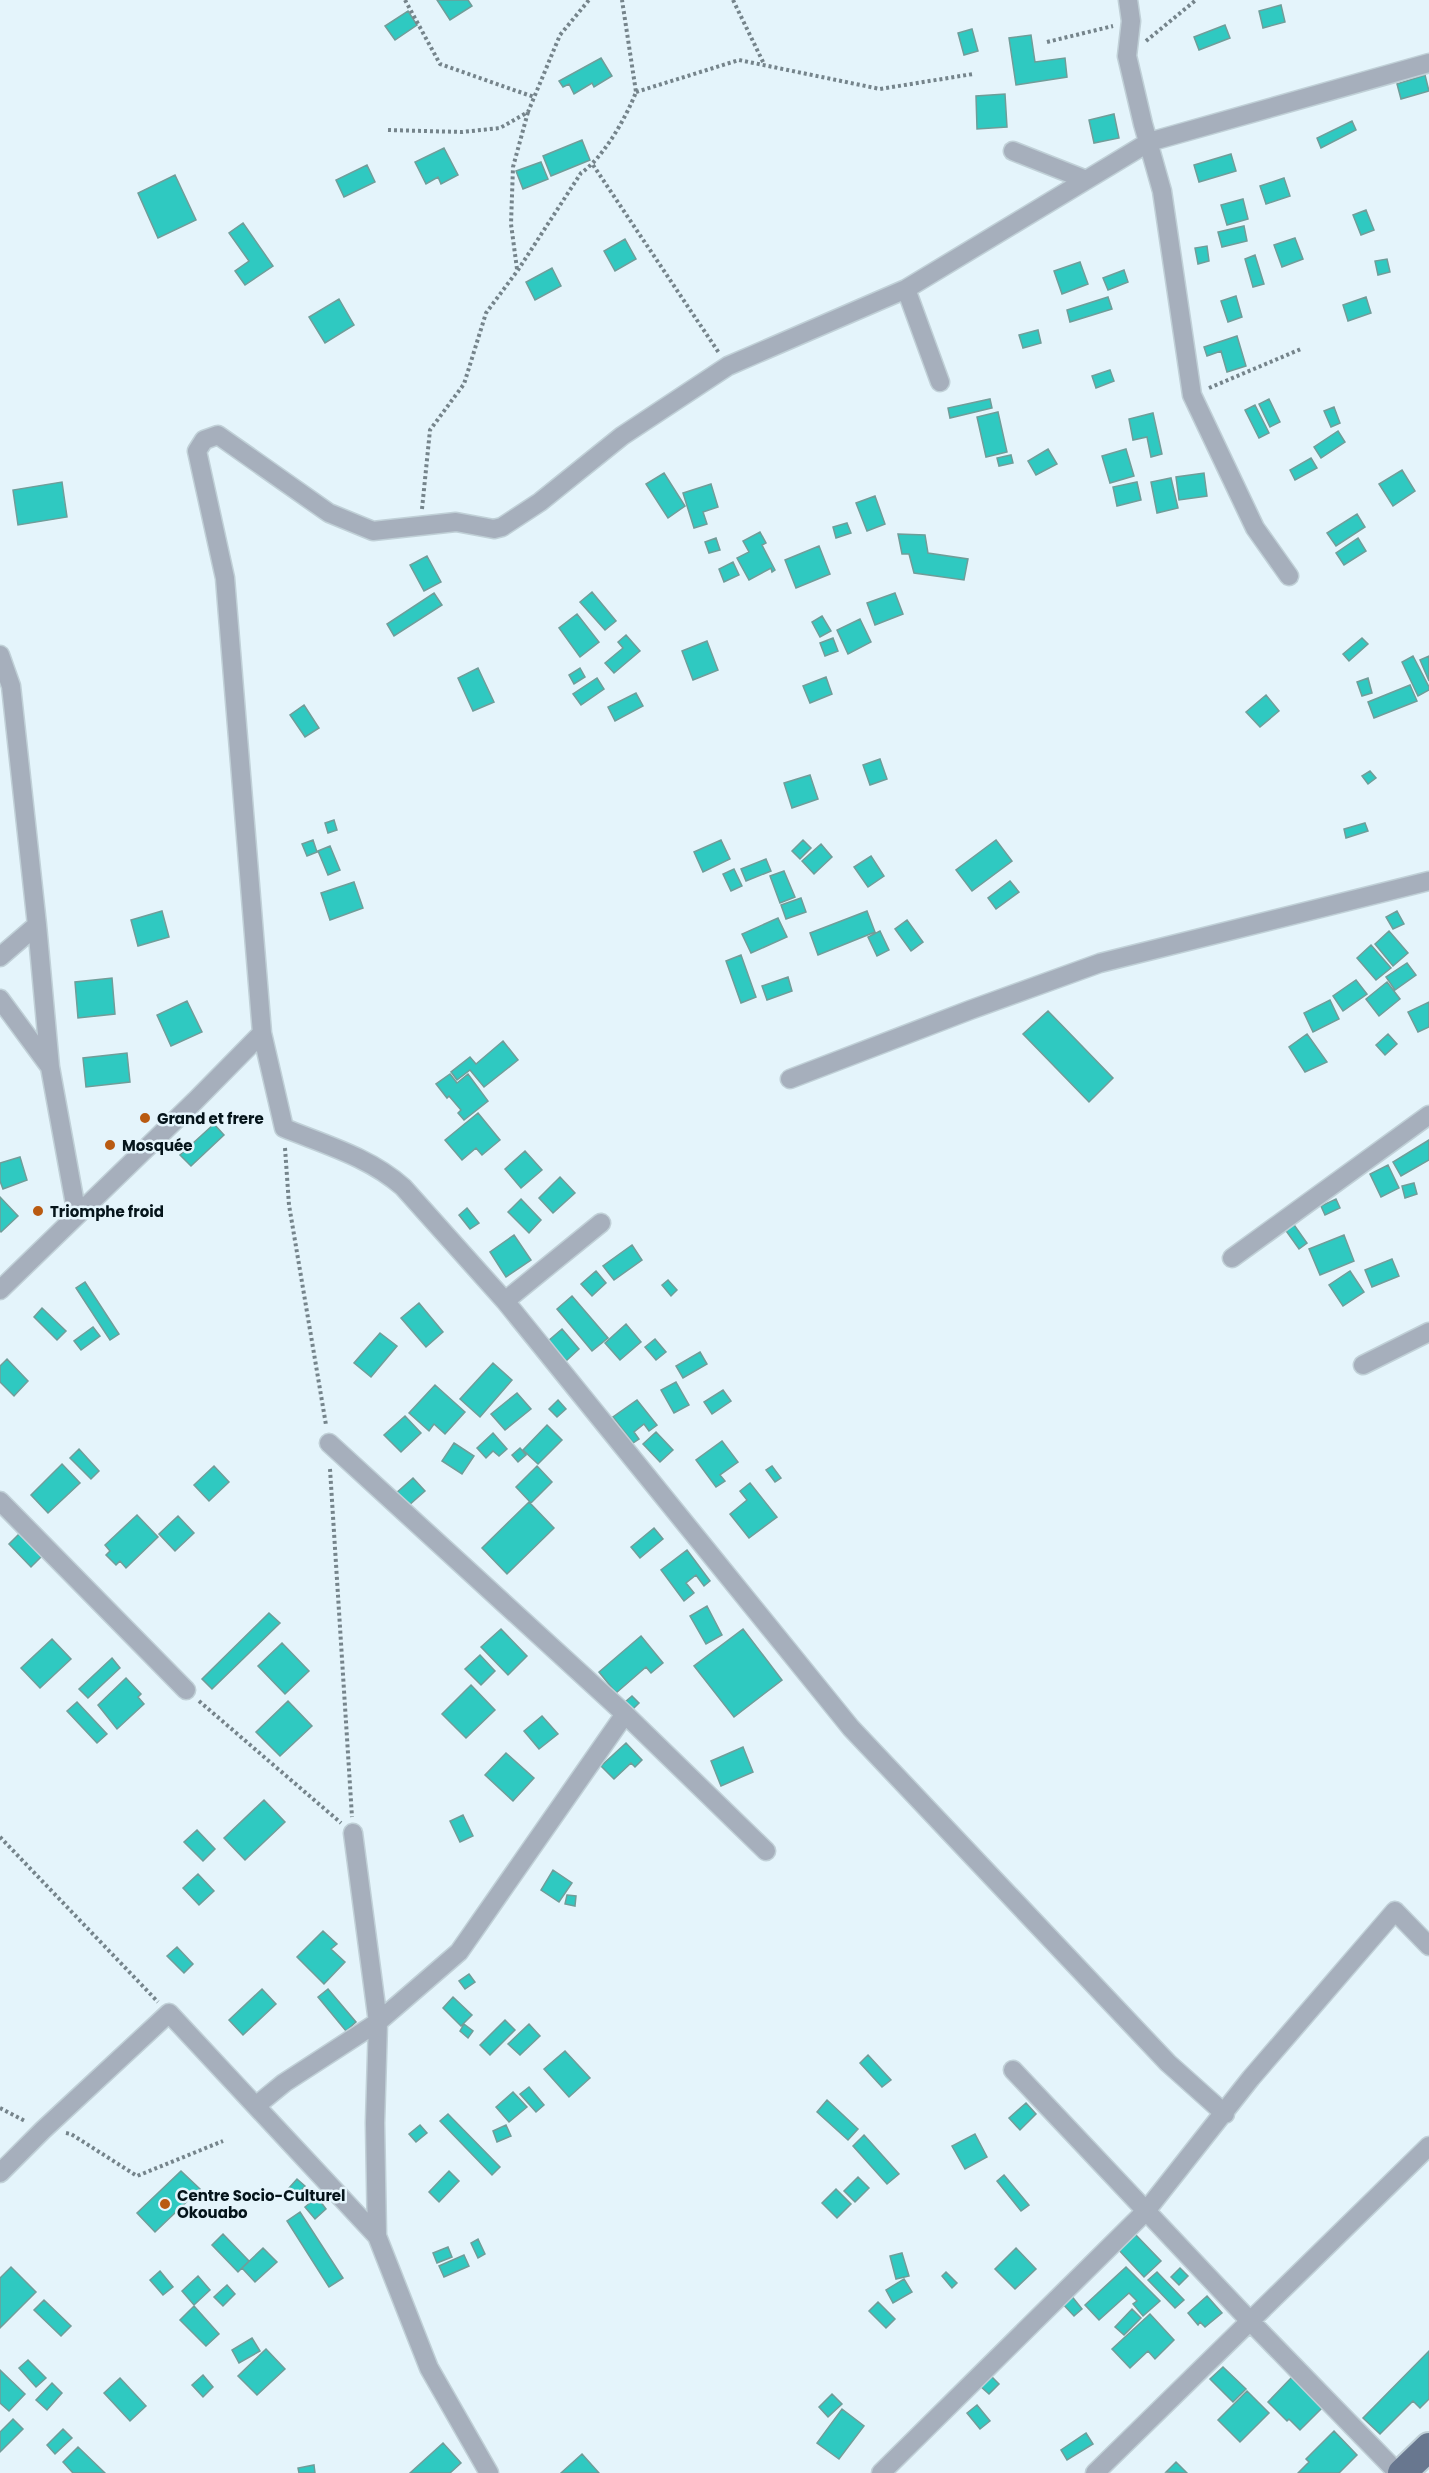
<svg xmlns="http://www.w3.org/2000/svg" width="1429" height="2473" font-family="Poppins,sans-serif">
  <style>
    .building { fill: #2fc9c1; stroke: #709d99; stroke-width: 1.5 }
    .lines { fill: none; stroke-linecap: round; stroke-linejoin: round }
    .street-casing { stroke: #c0d0d7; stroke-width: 21 }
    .primary-casing { stroke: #c0d0d7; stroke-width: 32 }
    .path { stroke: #75848b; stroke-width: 4; stroke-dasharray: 3 3; stroke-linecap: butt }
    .street { stroke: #a6afbc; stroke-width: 18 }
    .primary { stroke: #68778f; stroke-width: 28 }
    .poi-dot { fill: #b95a11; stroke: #e4f4fb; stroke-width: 2 }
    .labels { text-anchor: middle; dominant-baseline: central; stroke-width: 5; stroke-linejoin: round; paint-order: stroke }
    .poi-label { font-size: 15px; font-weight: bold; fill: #05141a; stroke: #e4f4fb; text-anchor: start }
  </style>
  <rect width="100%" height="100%" fill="#e4f4fb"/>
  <path class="building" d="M437,0H468L472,6L450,20Z
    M1281,5L1285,22L1263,28L1259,11Z
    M408,11L417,25L395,40L385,26Z
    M1225,25L1230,38L1199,50L1194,37Z
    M972,29L978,51L964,55L958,33Z
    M1031,35L1035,62L1065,58L1067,77L1016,85L1009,38Z
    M601,58L612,76L594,87L592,83L574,94L569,84L563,87L559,81Z
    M1425,75L1429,91L1401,99L1397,84Z
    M1005,94L1007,127L977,129L976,96Z
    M1114,114L1119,138L1094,143L1089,120Z
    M1352,121L1356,130L1321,148L1317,138Z
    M582,140L590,160L551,176L543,156Z
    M444,148L458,175L441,184L438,177L426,184L415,162Z
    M1231,154L1236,171L1199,182L1194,165Z
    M541,162L548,179L523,189L516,171Z
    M367,165L375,182L344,197L336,180Z
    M175,175L196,220L158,238L138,193Z
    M1284,178L1290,196L1266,204L1260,186Z
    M1243,199L1248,219L1227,225L1221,205Z
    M1366,210L1374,230L1361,235L1353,215Z
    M243,223L273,266L245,285L235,271L249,261L229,233Z
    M1244,226L1247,241L1222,247L1218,232Z
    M1295,238L1303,259L1282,267L1274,245Z
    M625,239L636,259L615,271L604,251Z
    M1207,246L1209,261L1198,264L1195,248Z
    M1255,255L1264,284L1253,287L1245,259Z
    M1387,259L1390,272L1378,275L1375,261Z
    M1080,262L1088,284L1062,294L1054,271Z
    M552,268L561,286L535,300L526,282Z
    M1124,270L1128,282L1108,290L1103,278Z
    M1236,296L1242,317L1228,322L1221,301Z
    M1108,297L1112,309L1070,322L1067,310Z
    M1366,297L1371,313L1348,321L1343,305Z
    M339,299L354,325L325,343L309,317Z
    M1038,330L1041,343L1023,348L1019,335Z
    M1237,336L1246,366L1227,372L1221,351L1207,356L1204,347Z
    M1110,370L1114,381L1096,388L1092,376Z
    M990,399L992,408L950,418L948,408Z
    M1269,399L1280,422L1270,427L1259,404Z
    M1255,405L1269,433L1259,438L1245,410Z
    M1334,407L1340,423L1331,427L1324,411Z
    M998,412L1007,452L986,457L977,417Z
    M1153,413L1162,454L1151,457L1147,437L1133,440L1129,419Z
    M1338,431L1345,442L1321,458L1314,447Z
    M1048,449L1057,464L1036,475L1028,461Z
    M1126,449L1134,476L1110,483L1102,456Z
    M1011,455L1013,463L999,466L997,458Z
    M1311,458L1317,468L1295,480L1290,470Z
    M1402,470L1415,491L1393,506L1379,484Z
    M664,473L685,506L668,518L646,484Z
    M1204,473L1207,496L1179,500L1176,477Z
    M1171,478L1178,508L1157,513L1151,482Z
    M62,482L67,517L18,525L13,490Z
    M1137,482L1141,500L1117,506L1113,487Z
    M711,484L718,507L703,512L707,524L694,528L683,493Z
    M875,496L885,524L867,531L856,503Z
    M1357,514L1365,527L1336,546L1327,533Z
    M847,523L851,533L836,538L833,527Z
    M760,532L766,543L762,545L775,570L772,572L771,568L749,580L737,558L749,552L743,541Z
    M898,534L925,535L928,553L968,559L964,580L914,573L909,554H902Z
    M716,538L720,550L709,553L705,542Z
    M1358,538L1366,551L1344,565L1336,553Z
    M819,546L830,574L796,588L785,560Z
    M427,556L441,582L424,591L410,565Z
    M733,562L739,575L724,582L719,569Z
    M592,592L616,621L605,630L580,602Z
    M434,593L442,605L394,636L387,624Z
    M895,593L903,614L875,625L867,603Z
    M577,614L599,642L580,657L559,628Z
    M822,616L831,631L820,637L812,622Z
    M860,619L871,642L848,654L837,630Z
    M626,635L640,651L614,673L605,663L623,648L618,642Z
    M833,638L838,651L825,656L820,643Z
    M1362,638L1368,644L1349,661L1343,654Z
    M707,641L718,670L693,680L682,651Z
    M1413,656L1429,687V690L1418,696L1402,662Z
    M1429,656V681L1420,660Z
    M478,668L494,702L473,711L458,678Z
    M580,668L585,677L574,684L569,675Z
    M826,677L832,694L810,703L803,686Z
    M597,678L604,689L581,705L573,694Z
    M1368,678L1372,693L1362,696L1357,682Z
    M1410,685L1417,701L1374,718L1368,702Z
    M636,693L643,706L615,721L608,707Z
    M1266,695L1279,711L1260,727L1246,712Z
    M304,705L319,728L305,737L290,715Z
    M880,759L887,779L870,785L863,765Z
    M1370,771L1376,778L1368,784L1362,776Z
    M810,775L818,799L792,808L784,783Z
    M334,820L337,830L328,833L325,823Z
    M1365,823L1368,831L1346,838L1344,829Z
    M313,840L317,852L307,856L302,844Z
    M721,840L730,859L703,872L694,852Z
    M803,840L811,848L800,859L792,851Z
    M996,840L1012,861L972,891L956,870Z
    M821,844L832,857L814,874L802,861Z
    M330,846L340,870L328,875L318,851Z
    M871,856L884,876L868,887L854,867Z
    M766,859L771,871L746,881L741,869Z
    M734,869L742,886L731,891L723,874Z
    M784,871L795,897L780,903L770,876Z
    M1010,881L1019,892L996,909L988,898Z
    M354,882L363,908L330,920L321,893Z
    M801,898L806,912L786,919L781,905Z
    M162,911L169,937L138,946L131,920Z
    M867,911L875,932L818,955L810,933Z
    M1397,911L1404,924L1393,929L1386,917Z
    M778,918L787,937L751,953L742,934Z
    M907,920L923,942L911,951L895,929Z
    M880,931L889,950L877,956L868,937Z
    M1389,931L1408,953L1393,966L1375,944Z
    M1371,945L1391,968L1376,980L1357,958Z
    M741,955L756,997L741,1003L726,961Z
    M1407,963L1416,975L1395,990L1386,977Z
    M788,977L792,991L767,1000L762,986Z
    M112,978L115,1014L78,1018L75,982Z
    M1356,980L1367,994L1343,1011L1333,996Z
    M1387,982L1400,999L1379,1016L1366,999Z
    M1330,1000L1339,1019L1313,1032L1304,1013Z
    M187,1001L202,1032L171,1046L157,1015Z
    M1429,1002V1027L1418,1032L1408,1012Z
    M1048,1011L1113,1078L1089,1102L1023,1034Z
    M1307,1034L1327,1062L1305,1072L1289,1047Z
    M1388,1034L1397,1044L1385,1055L1376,1045Z
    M503,1041L518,1060L484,1087L470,1070L457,1080L451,1072L470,1057L476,1064Z
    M127,1053L130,1082L86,1087L83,1058Z
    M450,1074L457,1083L468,1074L488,1101L464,1120L458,1113L461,1110L449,1096L447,1098L436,1084Z
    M478,1113L500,1140L482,1155L476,1148L462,1160L445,1140Z
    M214,1124L224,1135L191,1166L180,1155Z
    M1429,1140V1160L1401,1176L1393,1162Z
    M525,1151L542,1170L521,1188L505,1169Z
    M20,1157L27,1180L3,1189L0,1181V1163Z
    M1388,1165L1399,1188L1381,1197L1370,1174Z
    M560,1177L575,1193L553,1213L539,1198Z
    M1414,1183L1417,1194L1405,1198L1402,1186Z
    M0,1197L18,1216L1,1232L0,1231Z
    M521,1199L541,1220L529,1233L508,1212Z
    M1336,1199L1340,1208L1325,1215L1321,1206Z
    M467,1208L479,1223L470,1229L459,1215Z
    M1292,1222L1307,1243L1299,1249L1284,1228Z
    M514,1235L531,1260L506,1277L490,1252Z
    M1344,1235L1354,1261L1320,1275L1309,1249Z
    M632,1245L642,1260L614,1280L603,1266Z
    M1392,1259L1399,1276L1372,1287L1365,1270Z
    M596,1271L606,1283L592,1296L581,1284Z
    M1350,1271L1364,1292L1343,1306L1329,1285Z
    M668,1280L677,1290L671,1296L662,1285Z
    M85,1282L119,1334L110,1340L76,1288Z
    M572,1296L608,1338L592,1351L557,1309Z
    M419,1303L443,1332L426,1347L401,1318Z
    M42,1308L66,1331L57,1340L34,1317Z
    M626,1324L641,1342L620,1360L605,1343Z
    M93,1327L100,1336L81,1350L74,1341Z
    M562,1329L579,1349L566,1361L548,1341Z
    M380,1333L397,1346L371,1377L354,1363Z
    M655,1339L666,1352L656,1360L645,1347Z
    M700,1352L707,1364L683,1378L676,1366Z
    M7,1359L28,1381L14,1396L0,1382V1366Z
    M493,1363L512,1380L480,1417L460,1399Z
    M676,1382L689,1405L674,1413L661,1390Z
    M435,1385L465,1412L445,1434L434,1424L429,1431L409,1413Z
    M723,1390L731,1401L712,1414L704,1402Z
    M517,1393L531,1409L505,1430L491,1414Z
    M558,1400L566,1409L557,1417L549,1409Z
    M637,1400L657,1425L649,1431L644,1424L634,1432L639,1439L633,1443L613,1417Z
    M405,1416L421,1433L401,1452L384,1435Z
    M547,1425L562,1440L538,1464L523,1450Z
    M656,1432L673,1450L660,1462L643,1444Z
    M493,1433L507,1449L499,1456L493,1451L486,1458L477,1448Z
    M722,1441L738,1462L720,1475L725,1481L716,1487L696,1460Z
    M454,1443L474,1456L462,1474L442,1461Z
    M520,1448L526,1455L518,1462L512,1455Z
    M79,1449L99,1471L91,1479L70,1458Z
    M62,1464L80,1483L48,1513L31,1495Z
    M214,1466L229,1482L209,1501L194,1485Z
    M537,1466L552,1482L531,1503L516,1487Z
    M772,1466L781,1478L775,1482L766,1470Z
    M413,1478L425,1491L408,1506L394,1495Z
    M750,1483L777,1517L749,1538L730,1514L747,1500L740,1491Z
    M529,1502L554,1528L507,1574L482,1548Z
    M137,1515L158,1537L126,1568L120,1561L116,1565L106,1555L110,1551L105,1545Z
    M178,1516L194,1533L175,1551L159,1534Z
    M654,1528L663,1539L640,1558L631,1547Z
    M21,1532L43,1555L31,1567L9,1544Z
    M687,1550L710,1581L704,1586L696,1575L686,1583L694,1593L684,1601L661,1570Z
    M707,1606L722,1635L706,1644L690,1616Z
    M269,1613L280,1623L212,1689L202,1679Z
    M501,1629L527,1656L508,1675L481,1647Z
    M743,1629L782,1680L734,1717L694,1666Z
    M641,1636L663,1663L651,1673L646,1667L616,1693L599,1672Z
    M52,1639L71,1659L40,1688L21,1668Z
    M282,1643L309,1671L285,1694L258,1666Z
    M480,1655L495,1671L481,1685L465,1669Z
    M112,1658L120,1668L88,1698L79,1689Z
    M126,1678L141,1694L138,1697L144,1704L117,1729L98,1705Z
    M471,1685L495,1710L466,1738L442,1714Z
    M632,1696L639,1703L632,1710L625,1702Z
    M288,1701L312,1726L280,1756L256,1732Z
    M77,1702L107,1734L97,1743L67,1711Z
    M542,1716L558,1734L539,1749L524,1731Z
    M626,1743L642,1760L635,1767L631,1763L614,1779L601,1766Z
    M743,1747L753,1772L721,1786L711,1761Z
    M506,1753L534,1778L513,1801L485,1775Z
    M264,1800L285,1822L245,1860L224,1838Z
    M463,1815L473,1836L460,1842L450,1821Z
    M197,1830L215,1849L203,1861L184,1842Z
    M553,1870L572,1883L559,1902L541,1890Z
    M198,1874L214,1891L199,1905L183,1888Z
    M567,1895L576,1896L575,1906L565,1904Z
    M323,1931L337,1944L331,1949L345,1962L324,1984L297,1957Z
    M177,1947L193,1964L184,1973L167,1956Z
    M469,1974L475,1982L465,1989L459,1981Z
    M262,1989L276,2004L243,2035L229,2020Z
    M328,1989L356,2022L346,2031L318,1997Z
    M453,1997L472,2015L461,2026L443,2008Z
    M505,2020L515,2030L490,2055L480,2045Z
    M464,2024L473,2031L468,2038L460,2031Z
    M529,2024L540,2036L520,2055L508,2044Z
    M565,2051L590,2078L569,2097L544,2069Z
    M868,2055L891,2080L882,2087L860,2063Z
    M529,2087L544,2105L536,2112L520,2094Z
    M513,2092L527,2107L509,2122L496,2107Z
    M827,2100L858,2129L848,2140L817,2112Z
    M1026,2103L1036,2114L1020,2130L1009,2118Z
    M448,2114L500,2167L492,2175L440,2121Z
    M420,2125L427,2133L416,2142L409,2134Z
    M506,2125L511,2136L497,2142L493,2131Z
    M975,2134L987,2157L965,2169L952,2146Z
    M864,2135L899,2174L887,2184L853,2146Z
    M181,2171L200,2189L155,2232L137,2213Z
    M449,2171L459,2181L439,2202L429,2192Z
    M1004,2175L1029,2205L1021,2211L997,2181Z
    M858,2177L869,2188L855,2202L844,2191Z
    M297,2179L305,2186L297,2195L289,2188Z
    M836,2189L851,2204L837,2218L822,2203Z
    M317,2197L326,2209L315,2219L305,2207Z
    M300,2212L343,2278L329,2287L287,2221Z
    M1134,2233L1161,2261L1144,2277L1117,2248Z
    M223,2234L249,2261L238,2272L212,2245Z
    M478,2239L485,2254L478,2258L471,2243Z
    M448,2247L452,2257L437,2263L433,2253Z
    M263,2248L277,2262L255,2282L242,2268Z
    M1016,2248L1036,2269L1015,2289L995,2269Z
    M902,2253L909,2276L896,2279L890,2256Z
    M464,2255L469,2266L444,2277L439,2266Z
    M11,2267L36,2292L0,2328V2278Z
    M1126,2267L1160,2301L1143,2316L1133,2304L1137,2301L1129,2293L1099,2320L1085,2305Z
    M1180,2268L1188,2276L1179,2285L1171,2277Z
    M160,2271L173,2287L163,2295L150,2280Z
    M946,2272L957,2283L952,2288L942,2276Z
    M1157,2272L1184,2300L1175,2308L1148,2280Z
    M198,2276L210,2290L194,2305L182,2291Z
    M904,2279L912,2292L893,2303L886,2290Z
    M227,2285L235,2294L223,2306L214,2297Z
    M1070,2294L1082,2309L1074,2316L1061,2302Z
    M1207,2296L1222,2313L1205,2327L1200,2322L1198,2325L1188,2313Z
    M44,2300L71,2326L61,2336L34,2310Z
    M878,2302L895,2319L886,2328L869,2311Z
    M194,2306L219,2334L206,2346L180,2320Z
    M1132,2309L1141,2318L1124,2335L1115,2327Z
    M1150,2314L1174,2340L1155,2359L1148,2351L1130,2368L1112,2349Z
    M252,2338L260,2351L239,2363L232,2350Z
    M266,2349L285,2369L257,2395L238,2376Z
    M1429,2351V2399L1420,2408L1413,2401L1380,2434L1363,2418Z
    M28,2360L46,2378L36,2387L19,2368Z
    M1223,2367L1246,2389L1233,2402L1210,2379Z
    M0,2370L25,2394L9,2411L0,2403Z
    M203,2375L213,2387L203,2397L192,2385Z
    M990,2375L999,2384L989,2394L980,2386Z
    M1292,2377L1323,2407L1300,2430L1289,2419L1287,2421L1268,2402Z
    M120,2378L146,2406L130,2421L104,2393Z
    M52,2383L62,2393L47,2410L36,2400Z
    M1247,2391L1269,2413L1240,2442L1218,2420Z
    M832,2394L842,2404L828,2417L819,2407Z
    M977,2405L990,2421L980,2429L967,2413Z
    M842,2409L864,2426L839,2459L817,2443Z
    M13,2419L23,2429L0,2452V2432Z
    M63,2429L72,2438L55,2454L47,2445Z
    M1334,2431L1357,2455L1339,2473H1298L1309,2462L1306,2459Z
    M1086,2433L1093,2444L1067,2460L1061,2450Z
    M443,2443L461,2463L450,2473H410Z
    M78,2447L105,2473H73L63,2462Z
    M582,2454L599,2473H561Z
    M1176,2462L1187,2473L1166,2472Z
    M314,2465L315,2473H299L298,2468Z"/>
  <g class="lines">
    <defs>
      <path id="street" d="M1128,0L1131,21L1127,56L1143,124L1162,191L1192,395L1255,528L1289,576
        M1013,151L1084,179
        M906,289L940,382
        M0,655L11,686L37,925L50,1067L77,1215
        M0,957L37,925
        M0,999L50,1067
        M790,1079L970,1010L1100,963L1429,881
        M1232,1258L1429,1115
        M0,1290L195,1101L262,1033
        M505,1301L601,1223
        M1363,1365L1429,1332
        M329,1443L625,1714L766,1851
        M0,1501L186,1690
        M353,1833L378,2022L375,2123L377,2236L429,2368L489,2473
        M1013,2070L1250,2321L1398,2473
        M257,2105L284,2083L378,2022L459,1952L625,1714
        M1225,2114L1168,2063L851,1728L505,1301L403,1187C369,1157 326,1145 284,1128L262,1033L225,578L197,451L204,440L218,435L329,513L373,531L456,522L494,529L502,527L540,502L622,436L728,366L906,289L1149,142L1429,63
        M0,2173L43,2130L169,2013L377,2236
        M881,2473L1146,2211L1251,2078L1395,1911L1429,1946
        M1095,2473L1429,2146"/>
      <path id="primary" d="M1402,2473L1429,2447"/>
    </defs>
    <use href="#street" class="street-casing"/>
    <use href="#primary" class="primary-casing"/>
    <path class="path" d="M405,0L440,64L534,97
      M733,0L764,64
      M1146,41L1196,0
      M1047,42L1113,26
      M636,92L739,60L880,89L973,74
      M388,130L462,132L500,128L528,112L560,35L589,0
      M593,165L719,353
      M517,269L511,224L513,167L528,112
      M1209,388L1301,349
      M422,509L430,430L464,384L486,313L518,270L581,173C603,158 626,118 636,92L622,0
      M285,1148L289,1205L326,1425
      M330,1469L352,1817
      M199,1701L341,1823
      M0,1837L158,2002
      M0,2108L25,2121
      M66,2133L71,2134L137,2176L223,2141"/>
    <use href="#street" class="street"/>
    <use href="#primary" class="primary"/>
  </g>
  <g class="poi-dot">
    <circle cx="145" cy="1118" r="6"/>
    <circle cx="110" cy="1145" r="6"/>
    <circle cx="38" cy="1211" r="6"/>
    <circle cx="165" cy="2204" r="6"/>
  </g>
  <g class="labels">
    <g class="poi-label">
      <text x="157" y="1118">Grand et frere</text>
      <text x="122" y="1145">Mosquée</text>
      <text x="50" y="1211">Triomphe froid</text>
      <text x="177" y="2195">Centre Socio-Culturel<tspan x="177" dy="17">Okouabo</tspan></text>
    </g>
  </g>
</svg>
